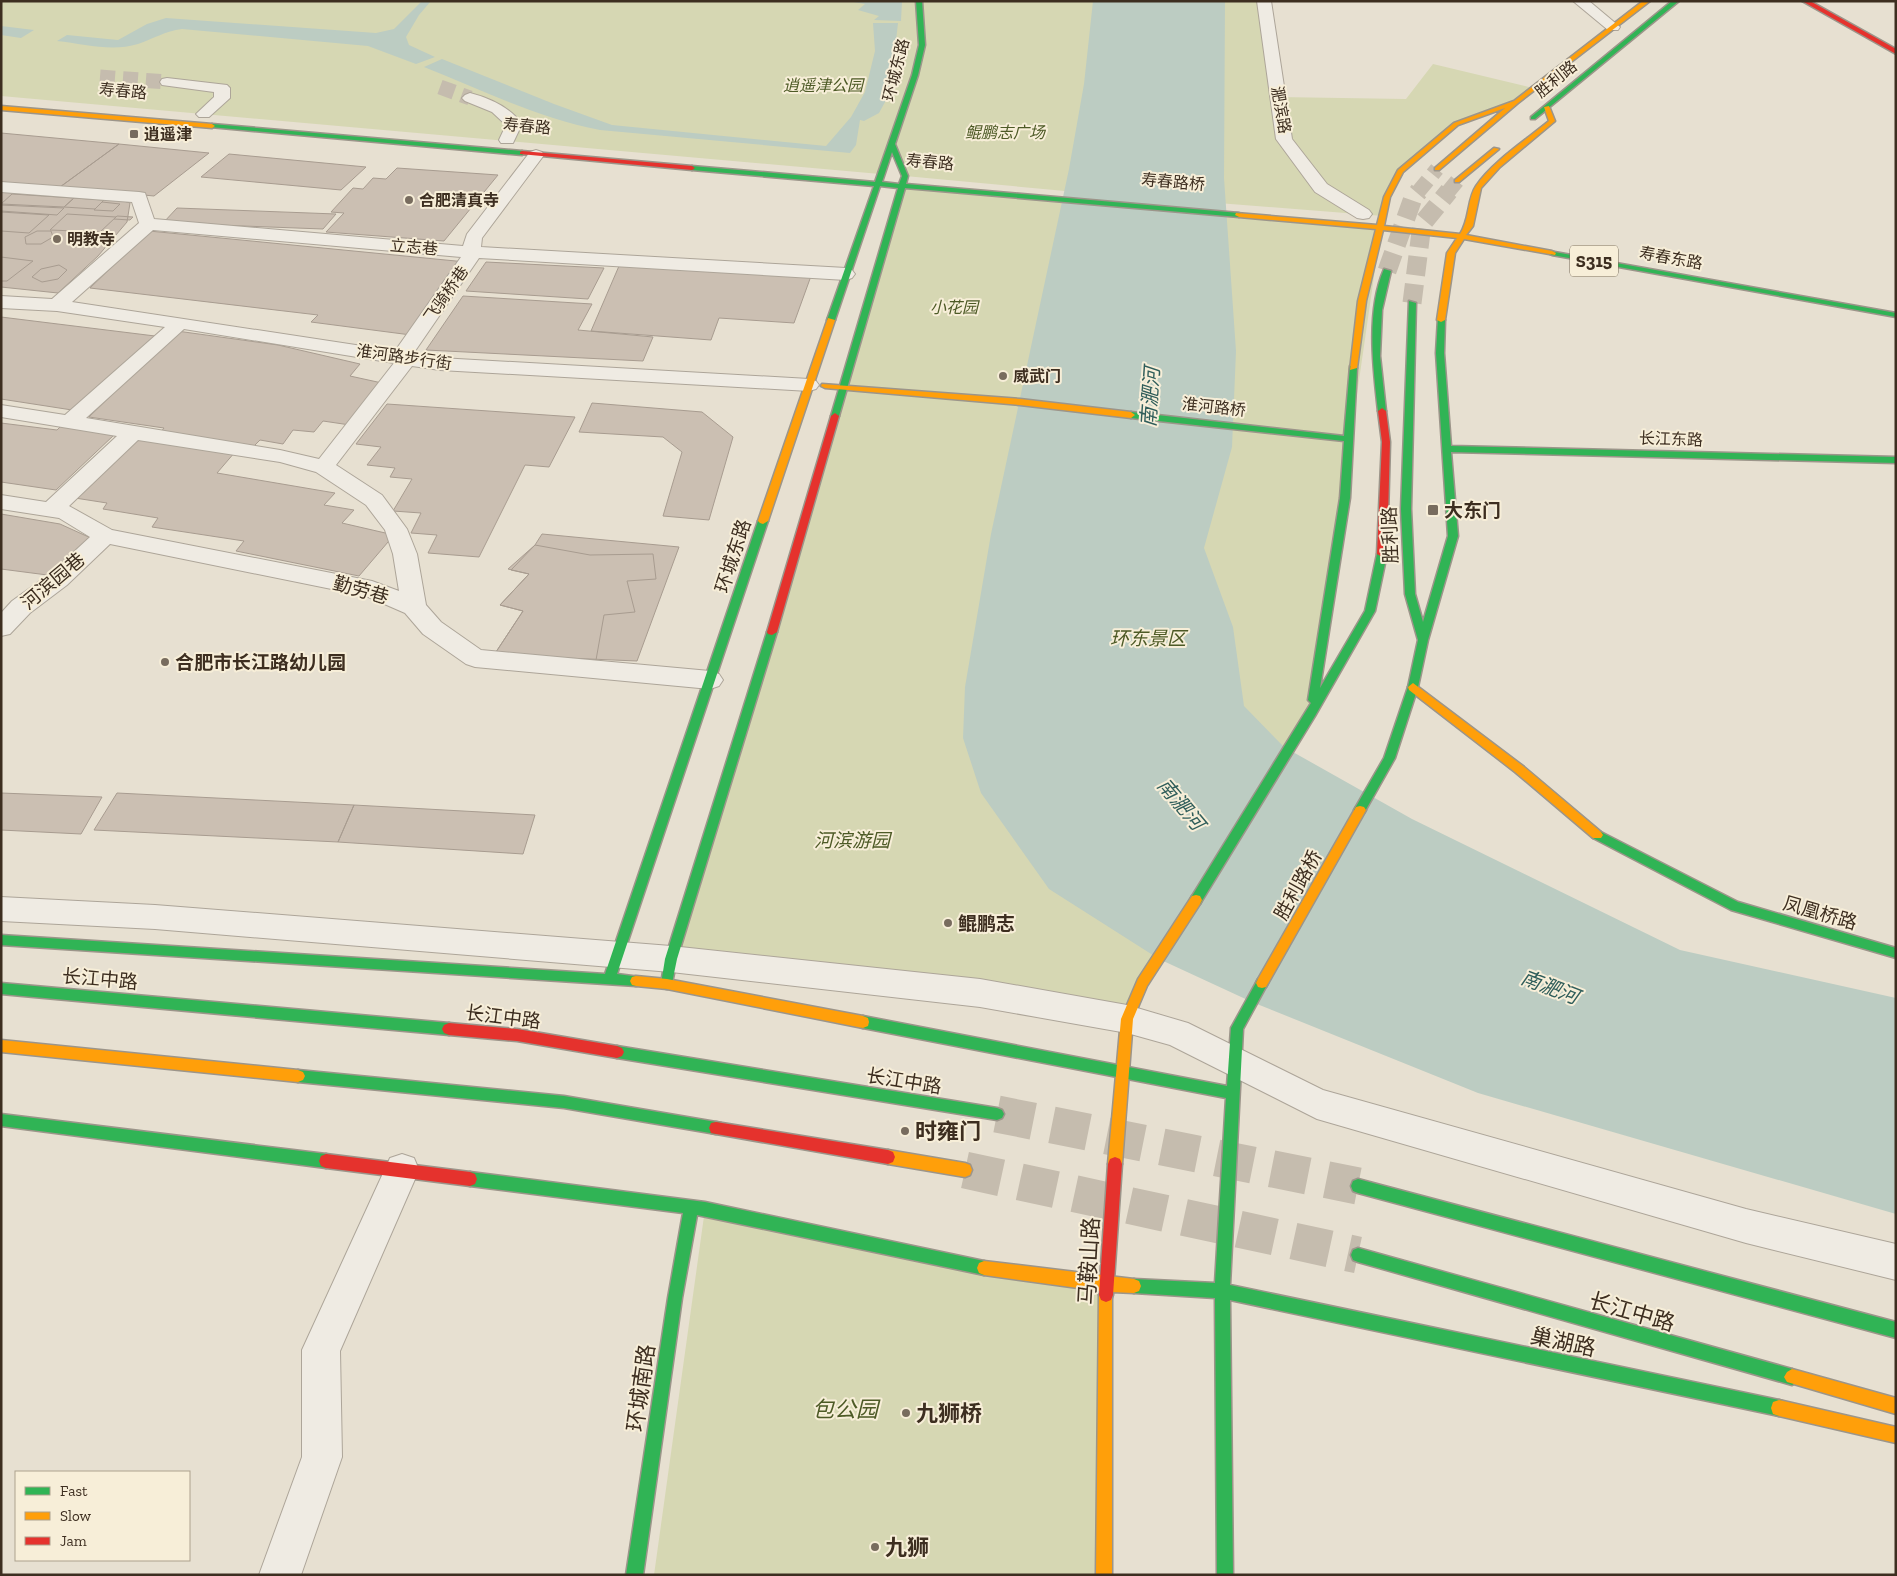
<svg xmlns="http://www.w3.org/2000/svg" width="1897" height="1576" font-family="'Zilla Slab','Noto Sans SC',serif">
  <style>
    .green { fill: #d6d7b3 }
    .water { fill: #bcccc2 }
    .building { fill: #cbbfb2; stroke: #a89c90 }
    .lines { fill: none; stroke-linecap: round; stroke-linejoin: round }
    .street-tunnel { stroke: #c5bcae; stroke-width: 15; stroke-dasharray: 15 8; stroke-linecap: butt }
    .highway-tunnel-far2 { stroke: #c5bcae; stroke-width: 15; stroke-dasharray: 15 8; stroke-linecap: butt }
    .highway-tunnel-far1 { stroke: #c5bcae; stroke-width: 19; stroke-dasharray: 19 9; stroke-linecap: butt }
    .highway-tunnel { stroke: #c5bcae; stroke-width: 37; stroke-dasharray: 37 19; stroke-linecap: butt }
    .street-casing { stroke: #ada599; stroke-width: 2 }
    .fast-casing { stroke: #9c958a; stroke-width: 3 }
    .slow-casing { stroke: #9c958a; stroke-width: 3 }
    .jam-casing { stroke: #9c958a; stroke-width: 3 }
    .street { fill: #efebe3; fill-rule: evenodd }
    .fast { fill: #30b455; fill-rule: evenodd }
    .slow { fill: #ff9f0a; fill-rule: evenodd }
    .jam { fill: #e5322d; fill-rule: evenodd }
    .poi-dot { fill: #786c5e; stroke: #f7eed8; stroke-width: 2 }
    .labels { text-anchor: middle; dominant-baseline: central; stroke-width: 4; stroke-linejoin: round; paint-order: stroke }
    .far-street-label { font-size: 16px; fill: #3d2e20; stroke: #f7eed8 }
    .far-park-label { font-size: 16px; font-style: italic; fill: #4d5a26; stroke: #f7eed8 }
    .far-poi-label { font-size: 16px; font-weight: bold; fill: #3d2e20; stroke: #f7eed8; text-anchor: start }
    .shield { fill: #f7eed8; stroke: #756857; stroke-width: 1 }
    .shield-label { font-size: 18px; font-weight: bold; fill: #3d2e20 }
    .poi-label { font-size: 19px; font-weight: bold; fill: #3d2e20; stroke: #f7eed8; text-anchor: start }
    .street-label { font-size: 19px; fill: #3d2e20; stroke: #f7eed8 }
    .park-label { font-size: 19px; font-style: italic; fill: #4d5a26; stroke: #f7eed8 }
    .water-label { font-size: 20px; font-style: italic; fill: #2f5d5a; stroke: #f7eed8 }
    .near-poi-label { font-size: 22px; font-weight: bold; fill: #3d2e20; stroke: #f7eed8; text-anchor: start }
    .near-street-label { font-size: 22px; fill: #3d2e20; stroke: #f7eed8 }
    .near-park-label { font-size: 22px; font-style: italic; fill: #4d5a26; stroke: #f7eed8 }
  </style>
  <rect width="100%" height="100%" fill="#e7e0d1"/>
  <path class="green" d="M1,1H1264L1278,97L1406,99L1433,64L1533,88L1516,102L1456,124L1400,171L1383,216L1065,191L905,176L892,146L880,174L1,96Z
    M902,187L1381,228L1311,713L1127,1019L671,959Z
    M705,1209L1106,1284L1104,1575H654Z"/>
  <path class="water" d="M422,1H431L419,15L406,37L409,45L435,57L416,64L368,46L182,29C165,31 153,39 138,44C112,52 84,44 57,41L67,35L118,40L147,24L166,18L376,33L394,29Z
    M848,1H902L901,21L874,20L879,16L858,10L865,4Z
    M1093,1H1225L1224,178L1236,351L1232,447L1204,548L1233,627L1244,706L1284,747L1412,819L1680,950L1896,998V1214L1478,1093L1252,1002L1159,959L1049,889L981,793L963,738L965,687L991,534L1069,169L1084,84Z
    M873,23H898L890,93L879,113L864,121L860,120L856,145L850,153L600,130C538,118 482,90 424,67L442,59L554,104L612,125L826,146L851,117L865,92L875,51Z
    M1,26L34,30L21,38L1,35Z"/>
  <path class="building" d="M1,133L119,144L60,187L1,182Z
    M119,144L209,153L154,196L60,187Z
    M229,154L366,167L341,190L201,177Z
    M397,168L498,175L444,241L326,232L344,213L331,212L353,188L363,189L373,178L386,179Z
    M1,190L111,197L130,203L127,222L98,256L58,293L1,287Z
    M12,194L74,198L64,207L1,204Z
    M74,198L104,200L95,209L64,207Z
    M102,202L120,204L113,211L94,210Z
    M1,205L64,208L57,215L1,211Z
    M177,208L336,214L323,229L163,223Z
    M1,212L49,215L29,233L1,231Z
    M67,214L116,217L100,232L50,230Z
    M117,216L133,217L130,220L114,219Z
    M37,231H51L53,237L41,244H26L25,237Z
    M149,231L466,262L411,335L311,322L318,315L90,288Z
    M1,257L33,261L7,281H1Z
    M486,262L604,268L588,299L466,291Z
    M59,265L67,270L58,279L42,282L32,277L41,269Z
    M619,266L811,276L794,323L719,318L711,340L591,331Z
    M463,296L592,304L578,330L653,337L643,361L426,350Z
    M1,317L155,336L72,410L1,399Z
    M177,331L278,345L360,364L350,376L382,383L350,425L323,421L314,432L293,430L283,444L260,440L252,448L160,433L164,428L89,417Z
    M592,403L702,412L733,437L709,520L663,516L682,452L663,437L579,432Z
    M387,404L575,417L549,467L525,465L479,557L428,553L437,535L411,533L421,513L393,511L412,479L390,477L395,468L367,465L381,447L356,444Z
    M1,423L57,430L61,426L114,435L56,490L1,482Z
    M139,438L235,452L217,473L335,493L324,505L354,510L342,523L394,535L359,576L236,551L244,541L152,527L158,518L103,509L107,503L75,498Z
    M1,514L60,524L93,539L55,576L1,569Z
    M542,534L679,547L637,661L494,655L523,611L500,605L529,574L511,570L535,545Z
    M535,545L590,555L653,554L656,579L627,581L635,612L604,615L596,660L494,655L523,611L500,605L529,574L508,569Z
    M1,793L102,797L81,834L1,830Z
    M117,793L354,805L338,842L94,830Z
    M354,805L535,815L523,854L338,842Z"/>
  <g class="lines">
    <path class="street-tunnel" d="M100,77L167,82
      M440,87L470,98"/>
    <path class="highway-tunnel-far2" d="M1418,192L1437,169
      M1448,192L1457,181"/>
    <path class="highway-tunnel-far1" d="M1387,271L1413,198L1419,191
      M1412,303L1422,224L1449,191"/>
    <path class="highway-tunnel" d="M997,1114L1358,1186
      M965,1170L1358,1255"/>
    <defs>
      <path id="street" d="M1257,1H1271L1292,139L1327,184L1369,210L1372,214L1369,218L1363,219L1357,218L1315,192L1276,139Z
        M1573,1H1589L1620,27L1618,30H1608Z
        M167,78L227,85L230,88V98L209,117H199L196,114L214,97V92L162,85L160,82L162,79Z
        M470,93C489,98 510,107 522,124L513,143H501L499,140L506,125L492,112L465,101L462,98L465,95Z
        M536,150L542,152L544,155L482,238L481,247L846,268L852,270L855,274L852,278L846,280L479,258L413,354L440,358L809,379L816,381L819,385L816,389L809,391L440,370L412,366L336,465L382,495L407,529L417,554L426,605L441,622L481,650L710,671L719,674L723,680L719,686L710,689L475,667L466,664L423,634L405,613L366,596L110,544L67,585L30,613L10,634L1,636V613L12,601L51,573L90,537L59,518L1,509V495L46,502L117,436L1,417V405L65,415L165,327L57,311L1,308V296L52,299L139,223L132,202L1,192V182L139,192L145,193L154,219L463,246L467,234L530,152ZM153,230L461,257L395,351L72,302ZM184,329L394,363L319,459L280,450L86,418ZM138,440L280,462L316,472L366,505L385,530L393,554L399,591L372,581L112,530L69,506Z
        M1,897L155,905L671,946L980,979L1127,1005L1188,1023L1323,1090L1746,1209L1896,1244V1280L1746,1243L1317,1119L1170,1045L1127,1033L980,1007L671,972L155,929L1,921Z
        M402,1154L414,1158L419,1170L340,1351L342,1457L301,1575H259L302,1457V1350L390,1158Z"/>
      <path id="fast" d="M916,1H922L925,45L918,75L895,144L908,176L906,184L1239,213L1243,215L1239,217L905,188L839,416L835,419L831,416L898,188L880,186L835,320L831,322L827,320L874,186L692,170L689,168L692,166L875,182L912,75L919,45ZM892,152L902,176L899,184L882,182Z
        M1672,1H1679L1535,119H1531V117Z
        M212,124L522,151L525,153L522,155L210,127L209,126Z
        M1549,251L1896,313V317L1552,255L1548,253Z
        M1384,269L1391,271L1382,310L1380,356L1386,411L1382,414L1378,411C1373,367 1366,311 1384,269Z
        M1409,301L1416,303L1411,509L1415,594L1423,622L1448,536L1436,353L1438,318L1445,320L1444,353L1451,446L1896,457V463L1451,452L1458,536L1428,640L1418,687L1395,758L1364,813H1356L1354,810L1384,758L1408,687L1418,640L1405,594L1401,509Z
        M1350,366L1357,368L1350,498L1320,688L1365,611L1377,554L1382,551L1387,554L1375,611L1315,716L1200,904L1196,905L1192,904L1190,900L1192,896L1311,703L1308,700L1340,498L1344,441L1131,418L1127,415L1131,412L1344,436Z
        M763,518L768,521L617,974L640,977L642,981L640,985L636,986L1,945V935L605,974L758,521Z
        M772,629L777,632L677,959L671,988L667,989L663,988L661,984L665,959L767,632Z
        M1597,830L1738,902L1896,948V958L1731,910L1593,838L1591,835L1593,832Z
        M1262,978L1266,979L1268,983L1243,1029L1230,1285L1779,1400L1785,1402L1787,1408L1785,1414L1779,1416L1230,1300L1233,1575H1217L1215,1298L1134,1293L1129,1291L1127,1286L1129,1281L1134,1279L1215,1283L1226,1098L863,1028L858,1026L857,1022L858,1018L863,1016L1227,1086L1231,1028L1258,979Z
        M1,983L449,1023L454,1025L456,1029L454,1033L449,1035L1,994Z
        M617,1046L997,1108L1002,1110L1004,1114L1002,1118L997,1120L617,1058L612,1056L610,1052L612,1048Z
        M298,1070L564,1096L716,1122L721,1123L723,1128L721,1133L716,1134L564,1108L298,1082L293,1080L291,1076L293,1072Z
        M1,1114L326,1154L331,1156L333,1161L331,1166L326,1168L1,1126Z
        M470,1172L705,1202L984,1261L989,1263L991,1268L989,1273L984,1275L697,1215L682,1298L643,1575H626L668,1298L683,1213L470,1186L465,1184L463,1179L465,1174Z
        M1358,1179L1896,1322V1338L1358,1193L1353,1191L1351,1186L1353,1181Z
        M1358,1248L1792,1369L1797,1372L1800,1377L1797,1382L1792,1385L1358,1262L1353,1260L1351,1255L1353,1250Z"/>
      <path id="slow" d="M1643,1H1650L1518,103L1439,170H1435V168L1505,108L1458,125L1403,172L1390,197L1384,226L1460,234C1470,219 1467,199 1476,186C1492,162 1526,140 1549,121L1544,107L1549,106L1555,121L1500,167L1481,188L1473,226L1466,235L1552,251L1556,253L1555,255L1464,239L1455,253L1445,320L1441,322L1437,320L1447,253L1457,238L1383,230L1366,301L1357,368L1350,370L1358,301L1376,229L1239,217L1235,215L1236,213L1377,225L1384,197L1398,170L1454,123L1514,101Z
        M1,106L212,124L215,126L212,128L1,110Z
        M1494,148L1499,149L1459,182H1455V180Z
        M828,318L835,320L768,521L763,524L760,523L758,521Z
        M822,384L1020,399L1131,412L1135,415L1131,418L1020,405L825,388L821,386Z
        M1413,683L1523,766L1601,832L1603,835L1601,838H1593L1515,772L1409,690L1408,687Z
        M1360,806L1364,807L1366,810L1266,987L1262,988L1258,987L1256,983L1258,979L1356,807Z
        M1196,895L1200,896L1202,900L1200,904L1147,986L1133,1019L1122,1164L1120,1169L1115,1171L1110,1169L1108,1164L1121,1019L1138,979L1192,896Z
        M636,976L667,979L863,1016L868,1018L869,1022L868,1026L863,1028L667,989L636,986L632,985L630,981L632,977Z
        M1,1040L298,1070L303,1072L305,1076L303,1080L298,1082L1,1052Z
        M888,1150L965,1163L970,1165L972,1170L970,1175L965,1177L888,1164L883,1162L881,1157L883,1152Z
        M984,1261L1134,1279L1139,1281L1141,1286L1139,1291L1134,1293L1112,1292V1575H1096L1099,1295L1100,1291L984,1275L979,1273L977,1268L979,1263Z
        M1792,1369L1896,1398V1414L1787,1382L1784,1377L1787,1372Z
        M1779,1400L1896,1427V1443L1779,1416L1773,1414L1771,1408L1773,1402Z"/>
      <path id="jam" d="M1802,1H1810L1896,49V54Z
        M522,151L692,166L695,168L692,170L520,154V152Z
        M1382,408L1386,411L1390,442L1387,554L1382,557L1377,554L1382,442L1378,411Z
        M835,413L839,416L777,632L772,635L768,634L767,632L831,416Z
        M449,1023L517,1029L617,1046L622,1048L624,1052L622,1056L617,1058L517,1041L449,1035L444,1033L442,1029L444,1025Z
        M716,1122L888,1150L893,1152L895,1157L893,1162L888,1164L716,1134L711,1133L709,1128L711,1123Z
        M326,1154L470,1172L475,1174L477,1179L475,1184L470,1186L326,1168L321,1166L319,1161L321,1156Z
        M1115,1157L1120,1159L1122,1164L1113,1295L1111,1300L1106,1302L1101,1300L1099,1295L1108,1164L1110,1159Z"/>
    </defs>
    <use href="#street" class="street-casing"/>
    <use href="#fast" class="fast-casing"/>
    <use href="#slow" class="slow-casing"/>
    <use href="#jam" class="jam-casing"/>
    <use href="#street" class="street"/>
    <use href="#fast" class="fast"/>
    <use href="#slow" class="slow"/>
    <use href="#jam" class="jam"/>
  </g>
  <g class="poi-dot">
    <rect x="129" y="129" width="10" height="10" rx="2.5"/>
    <circle cx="409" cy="200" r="5"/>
    <circle cx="57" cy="239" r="5"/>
    <circle cx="1003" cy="376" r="5"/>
    <rect x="1427" y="504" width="12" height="12" rx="2.5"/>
    <circle cx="165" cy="662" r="5"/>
    <circle cx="948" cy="923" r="5"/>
    <circle cx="905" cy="1131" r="5"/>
    <circle cx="906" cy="1413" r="5"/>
    <circle cx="875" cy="1547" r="5"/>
  </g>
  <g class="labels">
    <g class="far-street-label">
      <text transform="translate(896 70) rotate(-76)">环城东路</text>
      <text transform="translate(1556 79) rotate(-39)">胜利路</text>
      <text transform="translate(123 91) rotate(5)">寿春路</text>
      <text transform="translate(1281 110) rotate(80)">淝滨路</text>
      <text transform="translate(527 126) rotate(5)">寿春路</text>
      <text transform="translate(930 162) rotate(5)">寿春路</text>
      <text transform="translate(1173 182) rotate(5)">寿春路桥</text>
      <text transform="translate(414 247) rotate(5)">立志巷</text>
      <text transform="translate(1671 258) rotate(10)">寿春东路</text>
      <text transform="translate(446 294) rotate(-55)">飞骑桥巷</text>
      <text transform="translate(404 357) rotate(8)">淮河路步行街</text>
      <text transform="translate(1214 407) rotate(6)">淮河路桥</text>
      <text transform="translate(1671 439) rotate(2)">长江东路</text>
    </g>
    <g class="far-park-label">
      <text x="823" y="85">逍遥津公园</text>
      <text x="1005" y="132">鲲鹏志广场</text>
      <text x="954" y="307">小花园</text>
    </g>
    <g class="far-poi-label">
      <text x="144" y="134">逍遥津</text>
      <text x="419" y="200">合肥清真寺</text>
      <text x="67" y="239">明教寺</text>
      <text x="1013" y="376">威武门</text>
    </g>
    <rect class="shield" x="1570" y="245.5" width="48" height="31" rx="4"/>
    <g class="shield-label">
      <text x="1594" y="261">S315</text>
    </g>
    <g class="poi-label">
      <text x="1444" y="510">大东门</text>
      <text x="175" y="662">合肥市长江路幼儿园</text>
      <text x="958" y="923">鲲鹏志</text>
    </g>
    <g class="street-label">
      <text transform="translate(1390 535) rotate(-92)">胜利路</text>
      <text transform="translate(733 556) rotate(-72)">环城东路</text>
      <text transform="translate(53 581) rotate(-40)">河滨园巷</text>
      <text transform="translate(361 590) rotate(16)">勤劳巷</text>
      <text transform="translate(1298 885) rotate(-61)">胜利路桥</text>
      <text transform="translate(1820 913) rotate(16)">凤凰桥路</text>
      <text transform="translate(100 979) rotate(5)">长江中路</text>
      <text transform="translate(503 1017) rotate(7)">长江中路</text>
      <text transform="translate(904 1081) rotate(9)">长江中路</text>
    </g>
    <g class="park-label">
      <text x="1148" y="638">环东景区</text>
      <text x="852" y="840">河滨游园</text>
    </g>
    <g class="water-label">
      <text transform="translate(1150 397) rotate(-86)">南淝河</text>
      <text transform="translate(1181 804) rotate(50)">南淝河</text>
      <text transform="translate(1550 987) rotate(21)">南淝河</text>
    </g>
    <g class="near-poi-label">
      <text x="915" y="1131">时雍门</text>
      <text x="916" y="1413">九狮桥</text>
      <text x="885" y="1547">九狮</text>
    </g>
    <g class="near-street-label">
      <text transform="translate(1089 1261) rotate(-87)">马鞍山路</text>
      <text transform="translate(1632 1312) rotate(16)">长江中路</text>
      <text transform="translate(1563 1342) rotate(12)">巢湖路</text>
      <text transform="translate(641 1388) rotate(-82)">环城南路</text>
    </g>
    <g class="near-park-label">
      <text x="845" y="1409">包公园</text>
    </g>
  </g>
  <rect width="1897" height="1576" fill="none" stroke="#3d2e20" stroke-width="5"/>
  <rect x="15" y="1471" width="175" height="90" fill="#f7eed8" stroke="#ada18e"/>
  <rect x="25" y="1487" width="25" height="8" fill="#30b455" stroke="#ada18e"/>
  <text x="60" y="1496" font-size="15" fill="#3d2e20">Fast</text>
  <rect x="25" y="1512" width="25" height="8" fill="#ff9f0a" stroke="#ada18e"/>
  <text x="60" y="1521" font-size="15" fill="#3d2e20">Slow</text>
  <rect x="25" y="1537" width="25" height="8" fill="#e5322d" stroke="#ada18e"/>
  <text x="60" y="1546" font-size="15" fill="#3d2e20">Jam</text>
</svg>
